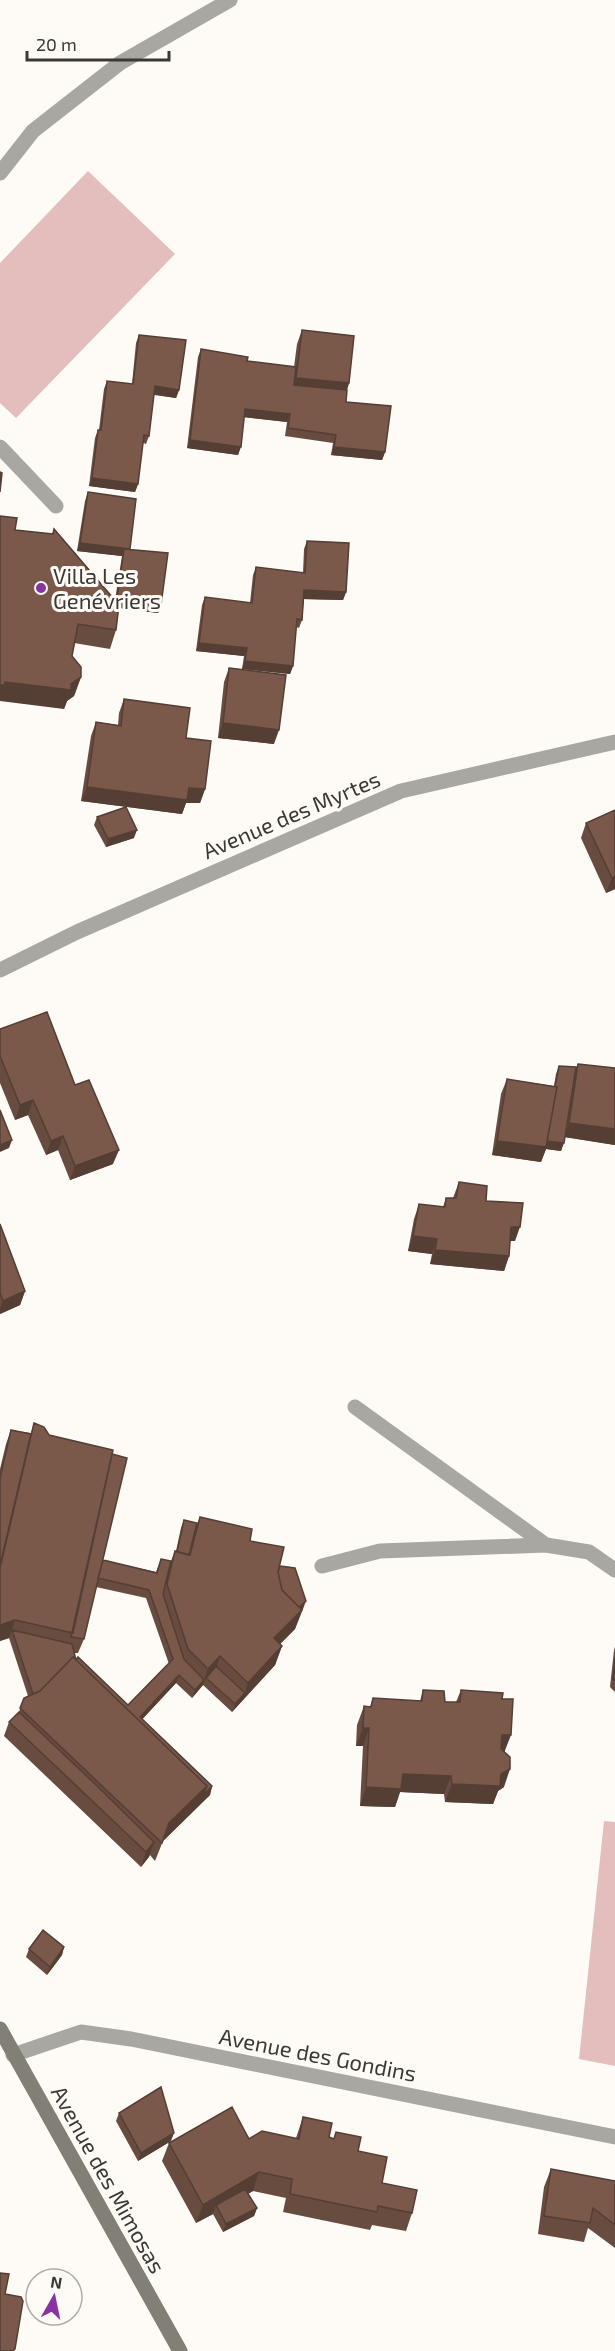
<svg xmlns="http://www.w3.org/2000/svg" width="615" height="2351" font-family="'Exo 2',sans-serif">
  <style>
    .green { fill: #e4bebc }
    .lines { fill: none; stroke-linecap: round; stroke-linejoin: round }
    .lane { stroke: #a9a7a2; stroke-width: 15 }
    .street { stroke: #a9a7a2; stroke-width: 15 }
    .secondary { stroke: #827f77; stroke-width: 15 }
    .wall { fill: #694c40; fill-rule: evenodd }
    .shaded-wall { fill: #553e34 }
    .building { fill: #7a584a; stroke: #553e34; stroke-width: 1.5 }
    .poi-dot { fill: #8734a2; stroke: #fefaf6; stroke-width: 2 }
    .labels { text-anchor: middle; dominant-baseline: central; stroke-width: 6; stroke-linejoin: round; paint-order: stroke }
    .poi-label { font-size: 22px; fill: #3c3834; stroke: #fefaf6; text-anchor: start }
    .street-label { font-size: 22px; fill: #3c3834; stroke: #fefaf6 }
  </style>
  <rect width="100%" height="100%" fill="#fefaf6"/>
  <path class="green" d="M88,171L175,254L16,418L0,403V263Z
    M604,1821L615,1822V2066L579,2059Z"/>
  <g class="lines">
    <path class="lane" d="M355,1407L546,1545
      M322,1566L380,1551L546,1545L589,1552L615,1570"/>
    <path class="street" d="M0,173L33,131L120,63L230,0
      M0,447L56,506
      M0,970L77,932L401,791L615,742
      M13,2055L81,2032L131,2039L615,2137"/>
    <path class="secondary" d="M0,2029L180,2351"/>
  </g>
  <path class="wall" d="M302,330L349,383L347,390L346,402L385,452L382,460L331,455L333,443L285,436L287,422L244,417L238,455L187,448L198,357L201,349L247,361L294,367L297,344Z
    M139,335L179,390L176,398L154,395L149,436L146,444L143,443L138,484L135,492L89,486L95,438L98,430H99L104,389L107,381L132,384L136,343Z
    M88,492L130,550L161,605L158,613L119,608L116,630L110,649L74,643L72,656L81,677L74,696L67,701L64,709L15,530L52,534L54,529L115,600L122,556L77,551L85,501Z
    M307,541L346,592L343,600L304,599L302,620L299,628L296,627L293,666L290,674L242,669L244,656L196,651L202,605L205,597L250,603L253,575L256,567L303,573L304,549Z
    M229,668L274,744L218,738L224,682Z
    M124,699L186,738L205,789L200,803H186L182,814L81,801L91,736L96,722L118,725L119,713Z
    M615,810V889L606,893L581,838L586,823Z
    M97,817L134,838L106,847L94,825Z
    M0,1029L75,1085L113,1164L70,1180L58,1150L46,1155L28,1115L15,1120L0,1083Z
    M578,1064L615,1145L565,1137L561,1151L546,1149L541,1162L492,1155L501,1094L507,1079L554,1086L556,1074L559,1066L575,1070Z
    M459,1182L486,1201L515,1241H510L509,1256L504,1271L430,1264L432,1254L408,1251L414,1219L419,1204L443,1207L446,1198H453Z
    M0,1224L25,1291L20,1305L0,1314Z
    M34,1423L49,1435L112,1454L103,1560L156,1572L161,1559L171,1561L175,1551H176L181,1528L184,1520L197,1525L200,1517L250,1541L280,1566L303,1609L295,1629L280,1644L282,1646L275,1665L232,1712L203,1685L192,1698L176,1683L142,1719L212,1786L210,1795L163,1841L155,1861L150,1855L141,1867L4,1736L9,1722L19,1712L24,1698L28,1696L9,1638L0,1641V1469L6,1444L11,1430L31,1433ZM96,1587L146,1598L169,1664L128,1705L76,1660L74,1653H78L84,1639Z
    M615,1647V1692L610,1687L614,1650Z
    M423,1690L445,1702H456L461,1690L502,1699L505,1752L504,1787L498,1791L493,1804L445,1802L444,1794L400,1792L395,1807L360,1806L363,1746H356L357,1725L364,1706L370,1707L373,1698L420,1701Z
    M64,1947L62,1955L47,1975L26,1957L29,1949Z
    M119,2113L171,2141L138,2161L116,2121Z
    M303,2117L329,2137L334,2139L336,2132L358,2151L382,2183L412,2213L406,2231L372,2225L370,2230L283,2212L286,2198L253,2191L248,2194L257,2208L254,2216L223,2232L213,2214L196,2223L162,2161L169,2143L249,2139L296,2138Z
    M551,2169L615,2181V2248L588,2228L584,2242L538,2234L544,2187Z"/>
  <path class="shaded-wall" d="M296,378L349,383L344,398L291,393Z
    M155,386L179,390L176,398L152,394Z
    M245,409L290,414L287,422L242,417Z
    M190,440L241,447L238,455L187,448Z
    M334,447L385,452L382,460L331,455Z
    M92,478L138,484L135,492L89,486Z
    M80,543L130,549L127,557L124,549L122,556L77,551Z
    M304,590L346,592L343,600L301,599Z
    M117,599L161,605L158,613L114,607Z
    M199,643L247,648L244,656L196,651Z
    M245,661L293,666L290,674L242,669Z
    M81,677L74,696L67,701L64,709L0,701V685L5,682L71,684Z
    M223,723L279,730L274,744L218,738Z
    M87,787L189,788L205,789L200,803H186L182,814L81,801Z
    M137,830L134,838L106,847L108,839Z
    M615,877V889L606,893L612,878Z
    M33,1100L28,1115L15,1120L20,1105Z
    M569,1123L615,1129V1145L564,1137Z
    M63,1136L58,1150L46,1155L51,1141Z
    M12,1140L9,1148L0,1152V1145Z
    M497,1141H546L564,1143L561,1151L546,1149L541,1162L492,1155Z
    M119,1150L113,1164L70,1180L75,1166Z
    M511,1227H520L515,1241H505Z
    M413,1236L437,1239L432,1254L408,1251Z
    M435,1250L509,1256L504,1271L430,1264Z
    M25,1291L20,1305L0,1314V1309L3,1301Z
    M306,1601L303,1609L289,1622L292,1614Z
    M302,1610L295,1629L267,1657L274,1638Z
    M15,1620L9,1638L0,1641V1625Z
    M282,1646L275,1665L232,1712L235,1704L245,1693L248,1683Z
    M220,1656L214,1674L206,1678L203,1685L192,1698L195,1690L204,1680L208,1669Z
    M179,1675L176,1683L137,1725L140,1717Z
    M363,1728H369L363,1746H356Z
    M502,1735H511L504,1753H496Z
    M510,1769L504,1787L498,1791L493,1804L445,1802L452,1784L501,1774Z
    M403,1774L451,1776L444,1794L400,1792L395,1807L360,1806L366,1787Z
    M207,1786H212L210,1795L163,1841L169,1823Z
    M154,1842L149,1857L141,1867L146,1852Z
    M64,1947L62,1955L47,1975L50,1967Z
    M174,2133L171,2141L138,2161L141,2153Z
    M259,2172L253,2191L219,2210L216,2205L213,2214L196,2223L203,2205Z
    M257,2208L254,2216L223,2232L226,2224Z"/>
  <path class="building" d="M302,330L354,336L349,383L296,378Z
    M139,335L186,340L179,390L155,386L149,436L144,435L138,484L92,478L98,430H101L107,381L133,384Z
    M201,349L248,357L247,361L296,367L294,385L347,390L346,402L391,406L385,452L334,447L336,435L288,428L290,414L245,409L241,447L190,440Z
    M0,472L2,473L0,492Z
    M88,492L136,499L130,549L80,543Z
    M0,516L17,518L15,530L53,534L54,529L119,605L116,630L78,624L72,656L81,667V677L71,684V690L5,682L4,685H0Z
    M307,541L349,543L346,592L304,590L302,620L297,619L293,666L245,661L247,648L199,643L205,597L252,603L256,567L305,573Z
    M124,549L168,553L161,605L117,599Z
    M229,668L286,675L279,730L223,723Z
    M124,699L190,708L186,738L211,741L205,789L189,788L187,800L87,787L96,722L121,726Z
    M126,807L137,830L108,839L97,817Z
    M615,810V877L612,878L586,823Z
    M47,1012L75,1085L89,1080L119,1150L75,1166L63,1136L51,1141L33,1100L20,1105L0,1056V1029Z
    M578,1064L615,1068V1129L569,1123Z
    M559,1066L576,1067L564,1143L547,1141L557,1087L555,1086Z
    M507,1079L557,1087L546,1147L497,1141Z
    M0,1110L12,1140L0,1145Z
    M459,1182L487,1186L486,1201L523,1203L520,1227H511L509,1256L435,1250L437,1239L413,1236L419,1204L445,1207L446,1198H456Z
    M0,1224L25,1291L3,1301L0,1293Z
    M34,1423L44,1427L49,1435L113,1450L73,1633L15,1620L0,1625V1568Z
    M11,1430L31,1434L0,1565V1478Z
    M112,1454L127,1458L84,1639L71,1637Z
    M200,1517L252,1529L250,1541L284,1547L278,1572L282,1590L302,1610L274,1638L282,1646L248,1683L220,1656L208,1669L188,1649L167,1584L175,1551L190,1555Z
    M184,1520L197,1523L189,1555L177,1552Z
    M161,1559L171,1561L163,1594L184,1659L204,1680L195,1690L179,1675L140,1717L212,1786L203,1796L207,1786L73,1657L40,1691L33,1694L12,1630L72,1644L76,1660L78,1657L128,1705L173,1659L149,1590L98,1578L103,1560L157,1573Z
    M280,1566L295,1568L306,1601L299,1607L282,1590L278,1572Z
    M73,1657L207,1786L169,1823L162,1843L20,1708L24,1698L40,1691Z
    M615,1658V1681L613,1679Z
    M216,1666L245,1693L235,1704L206,1678Z
    M423,1690L444,1691L445,1702H460L461,1690L503,1693L502,1699H513L511,1735H502L501,1749L510,1757V1769L501,1774L500,1786L452,1784L451,1776L403,1774L401,1789L366,1787L369,1728H363L364,1706L371,1707L373,1698L422,1701Z
    M19,1712L94,1783L154,1842L146,1852L9,1722Z
    M43,1930L64,1947L50,1967L29,1949Z
    M161,2087L174,2133L141,2153L119,2113Z
    M232,2107L249,2139L262,2131L299,2139L303,2117L332,2123L329,2137L334,2139L336,2132L361,2137L358,2151L387,2157L382,2183L417,2190L412,2213L378,2206L377,2212L290,2194L292,2179L259,2172L203,2205L169,2143Z
    M551,2169L615,2181V2225L593,2208L590,2223L544,2216Z
    M245,2189L257,2208L226,2224L216,2205Z
    M0,2273L9,2274L5,2294L21,2297L23,2301L15,2349L13,2351H0Z"/>
  <circle class="poi-dot" cx="41" cy="588" r="6"/>
  <g class="labels">
    <g class="poi-label">
      <text x="53" y="575">Villa Les<tspan x="53" dy="25">Genévriers</tspan></text>
    </g>
    <g class="street-label">
      <text transform="translate(291 814) rotate(-23)">Avenue des Myrtes</text>
      <text transform="translate(318 2054) rotate(11)">Avenue des Gondins</text>
      <text transform="translate(109 2179) rotate(61)">Avenue des Mimosas</text>
    </g>
  </g>
  <g transform="translate(54 2297) rotate(9)"><circle r="28" fill="#fefaf6" stroke="#b0aca8" stroke-width="1.5"/>
  <path d="M0-4.5L10 22L0 15L-10 22Z" fill="#8734a2"/>
  <text y="-9" font-size="16" font-weight="bold" text-anchor="middle" fill="#3c3834">N</text>
  </g>
  <path d="M27 51v9h142v-9" fill="none" stroke="#3c3834" stroke-width="3"/>
  <text x="36" y="51" font-size="18" fill="#3c3834" stroke="#fefaf6" stroke-width="4.5" paint-order="stroke">20 m</text>
</svg>
